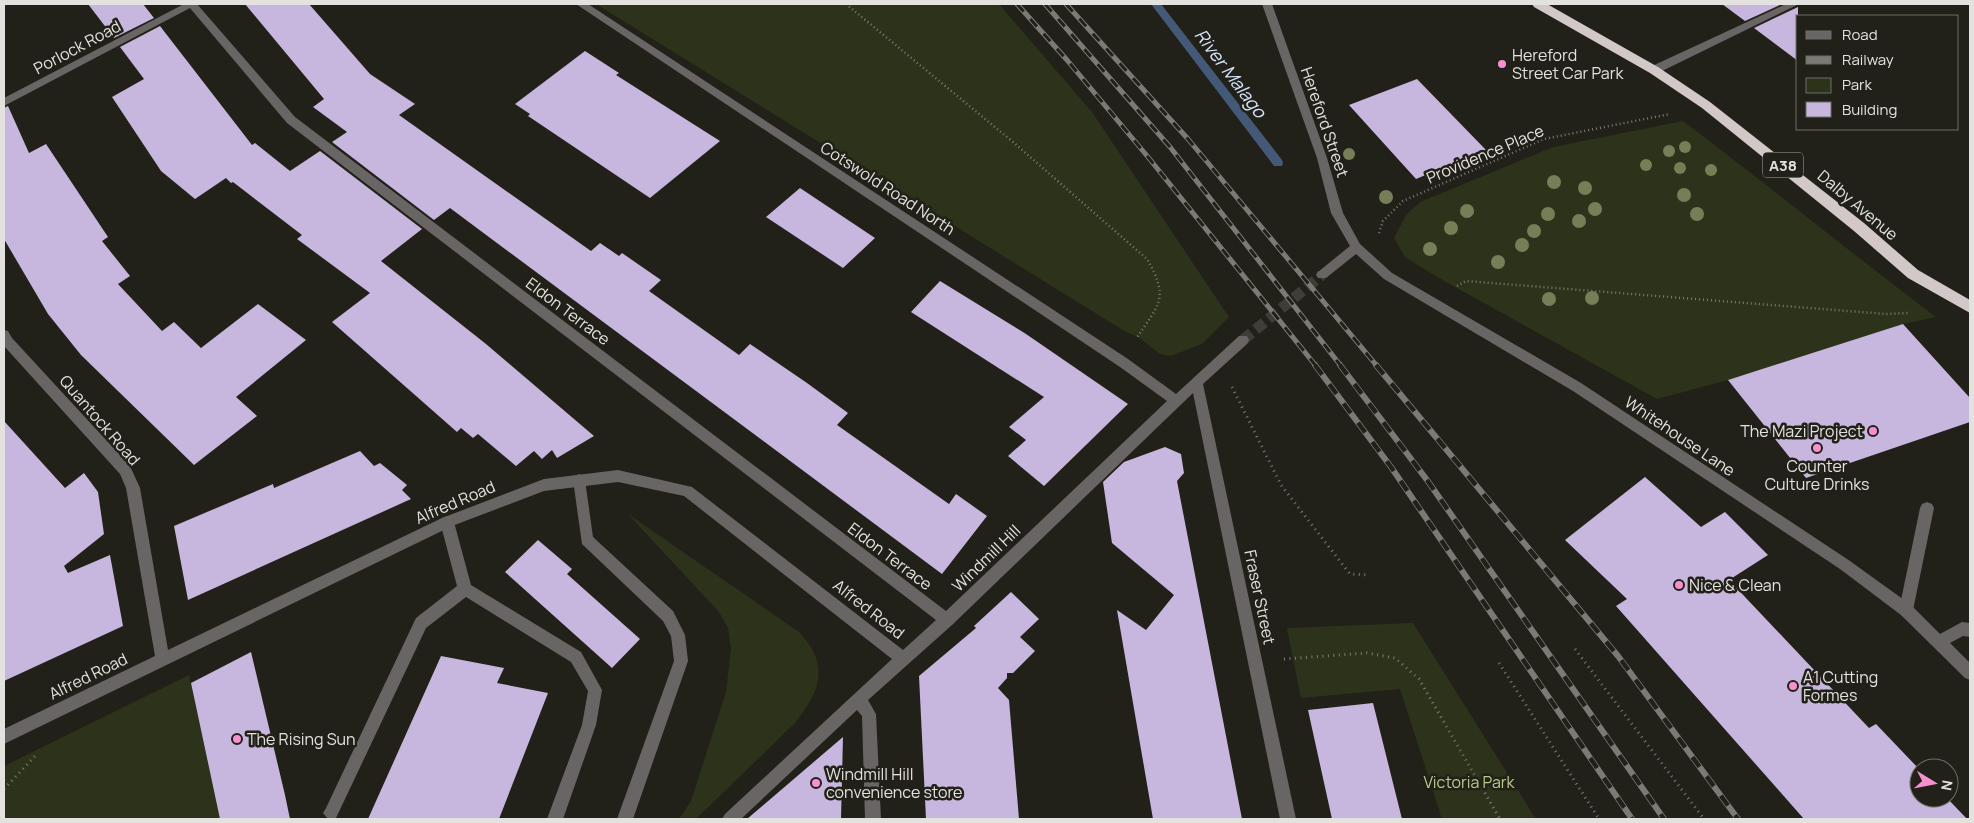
<svg xmlns="http://www.w3.org/2000/svg" width="1974" height="823" font-family="Manrope,sans-serif">
  <style>
    .green { fill: #2d331a }
    .lines { fill: none; stroke-linecap: round; stroke-linejoin: round }
    .stream { fill: #445978; fill-rule: evenodd }
    .building { fill: #c7b6dd }
    .street-tunnel { stroke: #3e3d37; stroke-width: 11; stroke-dasharray: 11 5.5; stroke-linecap: butt }
    .path-far1 { stroke: #7b7a75; stroke-width: 2.5; stroke-dasharray: 1 3; stroke-linecap: butt }
    .path { stroke: #7b7a75; stroke-width: 3; stroke-dasharray: 1 4.5; stroke-linecap: butt }
    .lane { fill: #696565; fill-rule: evenodd }
    .street { fill: #696565; fill-rule: evenodd }
    .highway { fill: #d2c8c8; fill-rule: evenodd }
    .rail-far1-casing { stroke: #7b7a74; stroke-width: 5 }
    .rail-casing { stroke: #7b7a74; stroke-width: 6 }
    .rail-far1 { stroke: #212019; stroke-width: 3; stroke-dasharray: 10; stroke-linecap: butt }
    .rail { stroke: #212019; stroke-width: 4.5; stroke-dasharray: 12; stroke-linecap: butt }
    .tree { fill: #757e57 }
    .poi-dot { fill: #f790ce; stroke: #212019; stroke-width: 2 }
    .labels { text-anchor: middle; dominant-baseline: central; stroke-width: 5; stroke-linejoin: round; paint-order: stroke }
    .shield { fill: #212019; stroke: #a9a8a3; stroke-width: 1 }
    .shield-label { font-size: 15px; font-weight: bold; fill: #e3e2de }
    .street-label { font-size: 16px; fill: #e3e2de; stroke: #212019 }
    .poi-label { font-size: 16px; fill: #e3e2de; stroke: #212019; text-anchor: start }
    .park-label { font-size: 16px; fill: #b9ca89; stroke: #212019 }
    .water-label { font-size: 18px; font-style: italic; fill: #d7e5fc; stroke: #212019 }
  </style>
  <rect width="100%" height="100%" fill="#212019"/>
  <path class="green" d="M596,4H999L1092,112L1229,317L1202,344L1171,356L1160,354L1138,337L1126,332Z
    M1683,121C1768,185 1851,253 1936,317L1903,324L1728,380L1657,399L1437,277L1405,257L1394,238L1406,215L1420,202L1553,147Z
    M628,514L799,632C831,666 820,691 795,723L696,819H679L691,801L726,692L731,649L728,628L719,612Z
    M1413,623L1536,819H1442L1400,689L1301,698L1287,628Z
    M189,675L220,819H4V766Z"/>
  <g class="lines">
    <path class="stream" d="M1151,4H1161L1282,160L1283,163L1282,166H1274Z"/>
  </g>
  <path class="building" d="M88,4H143L154,18L114,38Z
    M245,4H309L370,74L415,104L399,115L591,251L600,243L619,256L622,253L661,280L649,291L739,355L750,344L807,383L848,413L837,425L949,504L956,494L987,516L942,574L450,208L434,220L332,142L347,132L313,107L324,99Z
    M1722,4H1782L1745,21Z
    M1798,7V61L1754,28Z
    M160,26L252,145L255,143L290,171L320,151L422,229L381,261L486,344L594,436L557,458L552,450L542,459L534,451L516,466L478,434L473,438L461,428L457,432L332,322L370,293L297,239L302,235L233,182L231,183L226,178L195,199L161,171L112,97L144,79L120,47Z
    M585,51L619,73L616,75L720,141L650,198L528,116L530,114L515,104Z
    M1417,79L1486,150L1416,179L1349,105Z
    M8,106L29,153L46,144L108,237L102,241L130,276L118,284L162,331L174,322L201,348L258,304L306,340L236,397L257,416L194,465L81,355L48,314L4,239V108Z
    M800,188L875,238L843,268L766,217Z
    M940,281L1026,334L1128,404L1044,486L1008,456L1026,440L1009,427L1044,397L911,312Z
    M1903,324L1970,398V422L1806,478L1728,380Z
    M4,421L65,488L84,473L98,492L104,534L64,566L68,573L110,555L123,626L4,681Z
    M1165,447L1181,454L1184,473L1177,481L1242,819H1153L1117,610L1146,630L1174,595L1112,543L1103,482L1124,462Z
    M360,451L374,466L380,463L407,485L402,490L411,499L188,600L174,526L273,484L274,488Z
    M1645,477L1701,527L1725,512L1768,555L1729,580L1869,728L1876,724L1919,769V798H1947L1967,819H1804L1616,606L1627,599L1565,540Z
    M538,540L572,569L567,574L640,639L612,668L505,572Z
    M1011,592L1039,619L1020,637L1035,651L1013,673H1007V678L998,688L1009,700L1019,819H926L919,676L976,628L974,626Z
    M251,652L285,795L290,819H220L191,683Z
    M441,656L504,668L497,683L548,693L499,819H368Z
    M1373,703L1402,819H1332L1308,710Z
    M843,737L841,819H747Z"/>
  <g class="lines">
    <path class="street-tunnel" d="M1243,340L1322,275"/>
    <path class="path-far1" d="M846,4L1013,142L1147,259C1170,299 1159,304 1136,339
      M1379,233L1383,221L1403,201L1544,139L1670,114
      M1457,286L1466,281L1886,314L1909,313"/>
    <path class="path" d="M1232,387L1281,485L1350,574L1369,575
      M1575,649L1704,819
      M1284,659L1367,653L1395,658L1419,679L1500,819
      M1499,663L1599,819
      M4,789L35,756"/>
    <path class="lane" d="M579,474L584,476L585,480L593,537L673,611L685,635L688,661L633,819H617L674,661L671,636L663,621L582,544L573,480L574,476Z
      M1927,502L1932,504L1934,508L1913,610L1911,615L1906,617L1901,615L1899,610L1920,508L1922,504Z
      M447,516L452,518L454,522L471,585L581,652L602,690L596,725L563,819H547L582,725L588,691L571,662L466,597L426,628L336,818L328,819L323,813L326,808L416,618L457,586L440,522L442,518Z"/>
    <path class="street" d="M184,4H197L295,117L946,611L1167,401L1120,367L576,4H588L1128,359L1176,394L1239,336H1247L1249,340L1247,344L1203,384L1296,819H1280L1193,393L952,625L868,700L876,714L881,819H865L862,716L857,710L741,819H722L725,814L892,659L684,496L618,482L544,491L452,526L4,744V729L155,656L126,488L120,474L4,346V330L8,331L12,338L130,466L140,488L168,650L442,518L544,479L618,470L692,487L903,650L936,620L287,123L190,8L4,106V98Z
      M1262,4H1272L1327,158L1343,213L1360,244L1392,273L1581,383L1850,561L1911,605L1940,634L1962,622L1970,623V637L1963,636L1950,643L1970,663V680L1965,678L1901,615L1840,569L1573,391L1384,279L1356,254L1326,278H1318L1316,275L1318,272L1350,246L1331,213L1317,158Z
      M1786,4H1799L1658,73H1650L1649,70L1650,67Z"/>
    <path class="highway" d="M1532,4H1547L1658,67L1710,102L1864,223L1918,270L1970,300V313L1908,278L1854,231L1702,108L1650,73L1534,7Z"/>
    <defs>
      <path id="rail-far1" d="M1017,4L1067,60L1148,157L1316,366
        M1045,4L1170,147L1341,366
        M1066,4L1188,139L1377,366"/>
      <path id="rail" d="M1315,365L1391,467L1632,819
        M1340,365L1427,480L1664,819
        M1376,365L1618,656L1738,819"/>
    </defs>
    <use href="#rail-far1" class="rail-far1-casing"/>
    <use href="#rail" class="rail-casing"/>
    <use href="#rail-far1" class="rail-far1"/>
    <use href="#rail" class="rail"/>
  </g>
  <g class="tree">
    <circle cx="1685" cy="147" r="6"/>
    <circle cx="1669" cy="151" r="6"/>
    <circle cx="1349" cy="154" r="6"/>
    <circle cx="1646" cy="165" r="6"/>
    <circle cx="1680" cy="168" r="6"/>
    <circle cx="1711" cy="170" r="6"/>
    <circle cx="1554" cy="182" r="7"/>
    <circle cx="1585" cy="188" r="7"/>
    <circle cx="1684" cy="195" r="7"/>
    <circle cx="1386" cy="197" r="7"/>
    <circle cx="1595" cy="209" r="7"/>
    <circle cx="1467" cy="211" r="7"/>
    <circle cx="1548" cy="214" r="7"/>
    <circle cx="1697" cy="214" r="7"/>
    <circle cx="1579" cy="221" r="7"/>
    <circle cx="1451" cy="228" r="7"/>
    <circle cx="1534" cy="231" r="7"/>
    <circle cx="1522" cy="245" r="7"/>
    <circle cx="1430" cy="249" r="7"/>
    <circle cx="1498" cy="262" r="7"/>
    <circle cx="1592" cy="298" r="7"/>
    <circle cx="1549" cy="299" r="7"/>
  </g>
  <g class="poi-dot">
    <circle cx="1502" cy="64" r="5"/>
    <circle cx="1873" cy="431" r="5"/>
    <circle cx="1817" cy="448" r="5"/>
    <circle cx="1679" cy="585" r="5"/>
    <circle cx="1793" cy="686" r="5"/>
    <circle cx="237" cy="739" r="5"/>
    <circle cx="816" cy="783" r="5"/>
  </g>
  <g class="labels">
    <rect class="shield" x="1763" y="152.5" width="40" height="25" rx="4"/>
    <g class="shield-label">
      <text x="1783" y="165">A38</text>
    </g>
    <g class="street-label">
      <text transform="translate(77 47) rotate(-28)">Porlock Road</text>
      <text transform="translate(1325 122) rotate(71)">Hereford Street</text>
      <text transform="translate(1485 154) rotate(-23)">Providence Place</text>
      <text transform="translate(888 188) rotate(33)">Cotswold Road North</text>
      <text transform="translate(1858 205) rotate(40)">Dalby Avenue</text>
      <text transform="translate(568 311) rotate(37)">Eldon Terrace</text>
      <text transform="translate(100 420) rotate(49)">Quantock Road</text>
      <text transform="translate(1680 436) rotate(34)">Whitehouse Lane</text>
      <text transform="translate(455 502) rotate(-23)">Alfred Road</text>
      <text transform="translate(890 556) rotate(37)">Eldon Terrace</text>
      <text transform="translate(986 558) rotate(-44)">Windmill Hill</text>
      <text transform="translate(1260 597) rotate(78)">Fraser Street</text>
      <text transform="translate(869 609) rotate(38)">Alfred Road</text>
      <text transform="translate(88 676) rotate(-26)">Alfred Road</text>
    </g>
    <g class="poi-label">
      <text x="1512" y="55">Hereford<tspan x="1512" dy="18">Street Car Park</tspan></text>
      <text x="1863" y="431" text-anchor="end">The Mazi Project</text>
      <text x="1817" y="466" text-anchor="middle">Counter<tspan x="1817" dy="18">Culture Drinks</tspan></text>
      <text x="1689" y="585">Nice &amp; Clean</text>
      <text x="1803" y="677">A1 Cutting<tspan x="1803" dy="18">Formes</tspan></text>
      <text x="247" y="739">The Rising Sun</text>
      <text x="826" y="774">Windmill Hill<tspan x="826" dy="18">convenience store</tspan></text>
    </g>
    <g class="park-label">
      <text x="1469" y="782">Victoria Park</text>
    </g>
    <g class="water-label">
      <text transform="translate(1231 73) rotate(53)">River Malago</text>
    </g>
  </g>
  <rect width="1974" height="823" fill="none" stroke="#e3e2de" stroke-width="10"/>
  <rect x="1796" y="15" width="162" height="115" fill="#212019" stroke="#6f6e68"/>
  <rect x="1806" y="31" width="25" height="8" fill="#696565" stroke="#6f6e68"/>
  <text x="1842" y="40" font-size="15" fill="#e3e2de">Road</text>
  <rect x="1806" y="56" width="25" height="8" fill="#7b7a74" stroke="#6f6e68"/>
  <text x="1842" y="65" font-size="15" fill="#e3e2de">Railway</text>
  <rect x="1806" y="78" width="25" height="15" fill="#2d331a" stroke="#6f6e68"/>
  <text x="1842" y="90" font-size="15" fill="#e3e2de">Park</text>
  <rect x="1806" y="102" width="25" height="15" fill="#c7b6dd" stroke="#6f6e68"/>
  <text x="1842" y="115" font-size="15" fill="#e3e2de">Building</text>
  <g transform="translate(1934 783) rotate(100)"><circle r="24" fill="#212019" stroke="#6f6e68"/>
  <path d="M0-4L9 19L0 12L-9 19Z" fill="#f790ce"/>
  <text y="-8" font-size="14" font-weight="bold" text-anchor="middle" fill="#e3e2de">N</text>
  </g>
</svg>
